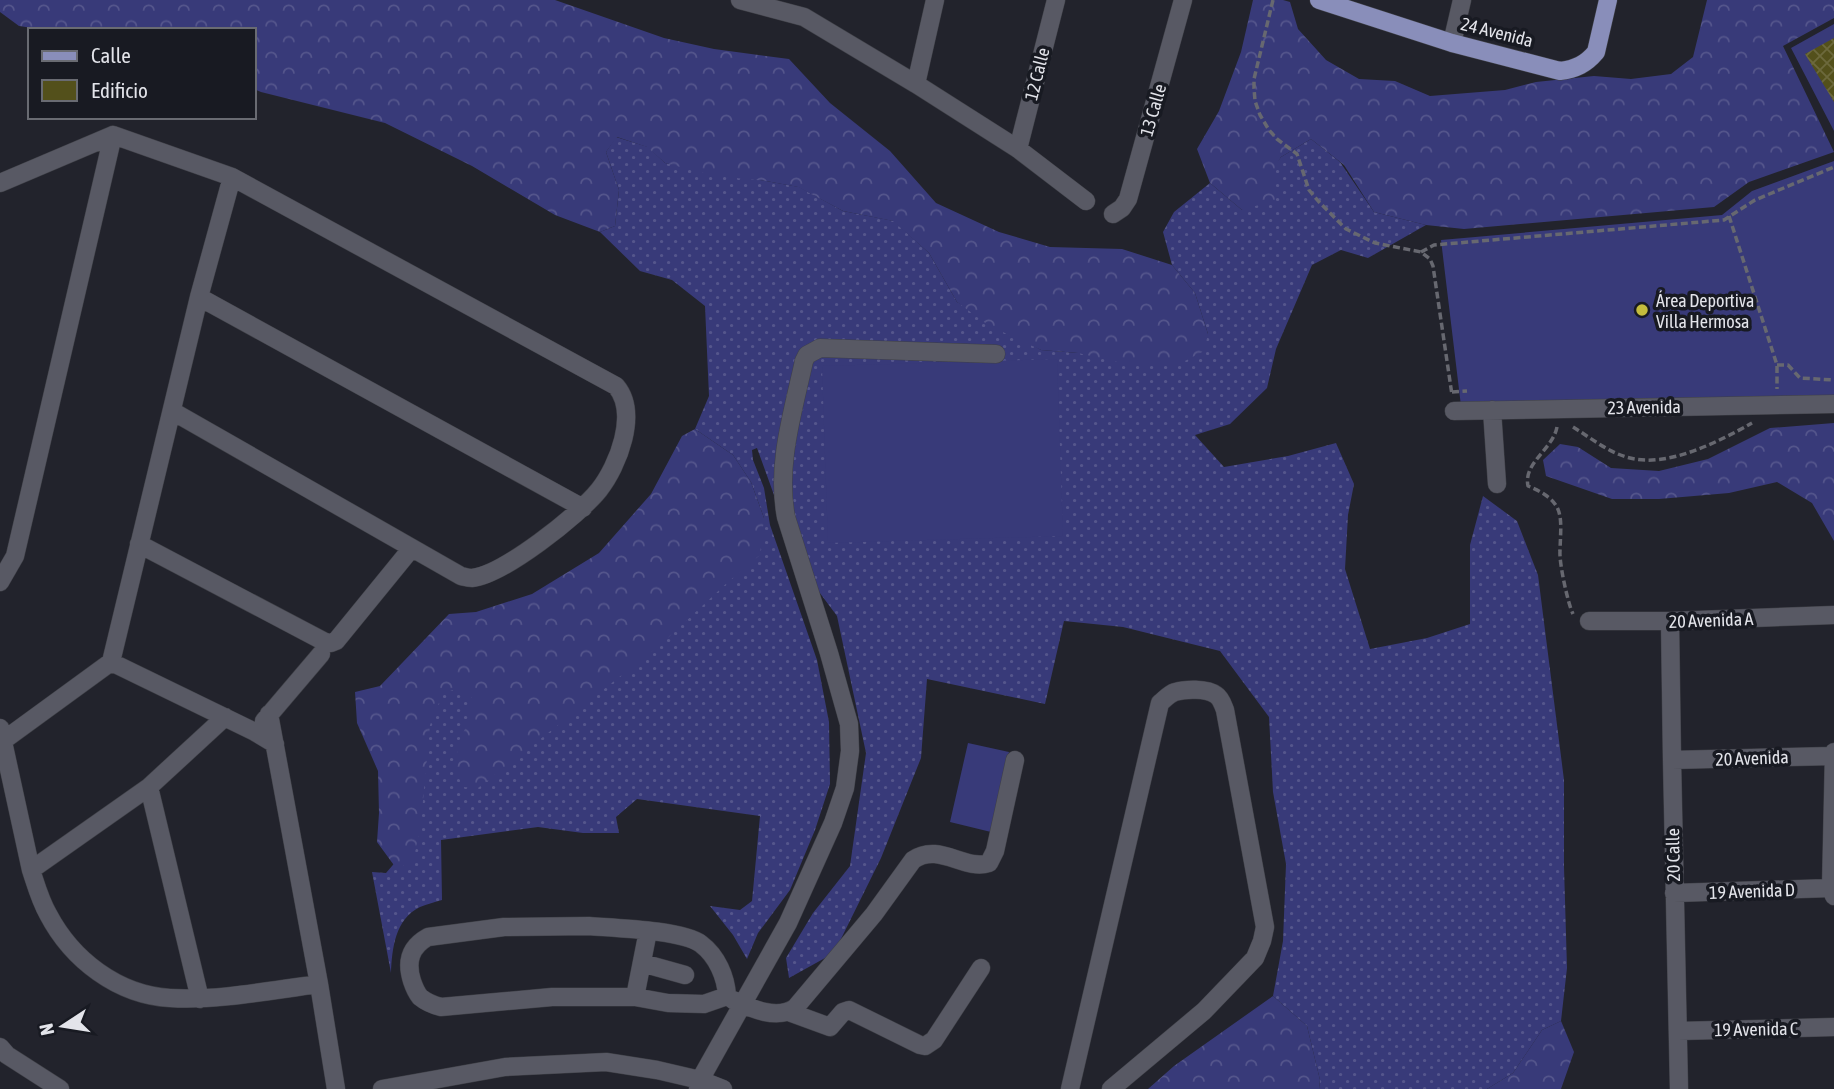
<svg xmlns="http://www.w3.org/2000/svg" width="1834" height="1089" font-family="'Asap Condensed',sans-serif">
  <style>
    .grass { fill: url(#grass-dots) }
    .forest { fill: url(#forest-crowns) }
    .pitch { fill: #383a79 }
    .building { fill: url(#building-cross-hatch) }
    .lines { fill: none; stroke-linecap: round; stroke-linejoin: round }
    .minor-casing { stroke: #3f4047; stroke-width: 19 }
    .major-casing { stroke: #3f4047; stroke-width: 19 }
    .path { stroke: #676870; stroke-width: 3.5; stroke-dasharray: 7 3.5; stroke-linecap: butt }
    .minor { stroke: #585964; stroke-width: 18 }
    .major { stroke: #898eba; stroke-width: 18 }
    .poi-dot { fill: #c4bc3d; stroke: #181a22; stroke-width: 2.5 }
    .labels { text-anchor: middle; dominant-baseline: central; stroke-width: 7; stroke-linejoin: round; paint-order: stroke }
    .street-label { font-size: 18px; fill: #e3e4ea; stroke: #181a22 }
    .poi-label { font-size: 18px; fill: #e3e4ea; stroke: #181a22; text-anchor: start }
  </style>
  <defs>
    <pattern id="grass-dots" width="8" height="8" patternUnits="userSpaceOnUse" patternTransform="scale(1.75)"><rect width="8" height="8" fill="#383a79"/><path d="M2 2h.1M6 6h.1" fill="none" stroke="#55568c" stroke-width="1.8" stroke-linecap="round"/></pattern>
    <pattern id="forest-crowns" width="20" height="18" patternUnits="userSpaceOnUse" patternTransform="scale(1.75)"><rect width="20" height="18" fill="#383a79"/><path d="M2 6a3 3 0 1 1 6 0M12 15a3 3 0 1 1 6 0" fill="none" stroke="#55568c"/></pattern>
    <pattern id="building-cross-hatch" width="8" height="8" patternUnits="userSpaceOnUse" patternTransform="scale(1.75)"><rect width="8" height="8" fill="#53501b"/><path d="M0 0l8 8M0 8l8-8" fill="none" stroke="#6c693c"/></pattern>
  </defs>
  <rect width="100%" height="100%" fill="#22232c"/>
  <path class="grass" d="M616,137L648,147L665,163L799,187L843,211L894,221L929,253L957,302L1041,350L1078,353L1208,334L1195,293L1172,265L1163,232L1174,212L1210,183L1242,210L1281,157L1311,139L1340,162L1374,212L1426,225L1368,258L1341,250L1312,265L1276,349L1267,388L1230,424L1195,435L1224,467L1288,456L1336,443L1354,484L1348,515L1345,569L1370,649L1427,638L1470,624V545L1483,496L1517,521L1538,575L1564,780V867L1567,968L1561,1021L1542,1030L1513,1073L1487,1089H1319L1320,1080L1307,1026L1273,996L1283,941L1286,864L1273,792L1269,717L1220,651L1123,627L1064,621L1045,704L927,679L921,758L881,858L834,953L789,978L786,958L813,913L850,866L866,753L837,616L796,561L780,518L774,495L757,448L752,450L753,460L764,488L770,525L817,660L829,722L830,784L815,830L790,890L758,933L747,959L733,935L710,906L740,910L752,901L760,816L637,799L616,817L619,833H583L538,827L441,840L442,900C435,902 427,904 420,907C395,919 392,949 391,973L372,872L386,873L398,859L436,688L764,518L751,482L733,455L695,429L709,396L705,306L672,280L640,271L600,232L615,226L619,190L606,152Z"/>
  <path class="forest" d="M0,0H555L664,38L714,49L789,59L830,103L890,151L936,203L999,232L1050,247L1122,249L1172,265L1195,293L1208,334L1204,351L1183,362L1126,364L1078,353L1041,350L988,325L957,302L929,253L893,221L843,211L798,187L766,181L715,176L665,163L647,147L617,137L606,152L619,190L615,226L600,232L555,215L472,166L385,123L261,92L254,89V30H137L133,28L120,30H46L19,26L0,12Z
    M1253,0H1283L1290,2L1298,29L1326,60L1359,79L1395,81L1430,96L1505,90L1536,82L1594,76L1631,79L1671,74L1693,57L1707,0H1834V18L1783,46L1834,152L1749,182L1714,207L1464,229L1426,225L1374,212L1344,165L1311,139L1281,157L1275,167V200L1242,210L1210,183L1197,149L1219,111L1241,52Z
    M1834,423V541L1812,503L1777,482L1729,493L1659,499H1612L1546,476L1543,460L1560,444L1578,447L1611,468L1659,471L1708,459L1770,428Z
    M695,429L733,455L751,482L764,518L760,555L728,582L660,645L478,788L463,787L458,776L456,764L458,743L470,719L472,698L457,689L443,693L430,725L421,822L413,863L396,868L377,842L379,813L378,771L357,723L355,692L380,686L449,614L476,612L532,594L599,553L651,494L682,436Z
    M1273,996L1307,1026L1320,1080L1319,1089H1148L1174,1066Z
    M1561,1021L1574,1052L1561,1089H1487L1513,1073L1542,1030Z"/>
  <path class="pitch" d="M1834,24V131L1791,48Z
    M1834,161V400L1461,406L1441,240L1722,215L1752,191Z
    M1057,359L1063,536L828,543L822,366Z
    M968,743L1009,752L991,832L950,822Z"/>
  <path class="building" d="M1834,38V102L1805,54Z"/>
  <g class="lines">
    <defs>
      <path id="minor" d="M740,0L804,17L916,84L1018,149L1086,201
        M1452,43L1462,0
        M916,84L935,0
        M1018,149L1056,0
        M0,183L113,135L232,177L616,386C639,413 618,466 599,490C579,515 503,575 472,578C468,578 465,577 461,576L172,411
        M1113,214L1122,208L1128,199L1183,0
        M199,297L583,508
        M1492,410L1497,484
        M1454,411L1834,404
        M139,544L325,642L331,643L336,641L411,549
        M0,582L15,556L113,135
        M1589,621H1670L1834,615
        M1670,621L1672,760L1679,1089
        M111,662L255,732L275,744
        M269,714L319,984L336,1089
        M264,721L321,654
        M0,728L31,870C36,885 40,900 48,914C72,960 118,995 170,998C218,1001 272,990 319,984
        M4,740L111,662L199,297L232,177
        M1834,752L1831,888L1834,896
        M1672,760L1833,756
        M149,787L200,999
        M31,870L149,787L225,717
        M1674,893L1831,888
        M589,926C614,928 683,930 701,944C717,956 726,977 727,996L704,1004L668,1003L635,997H552L441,1007C433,1005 426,1002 420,997C416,992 414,987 412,981C406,962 410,947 428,937L504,927Z
        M642,963L685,975
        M635,997L648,931
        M733,1000C752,1009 777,1020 795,1008L874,914L913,860C939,842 964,871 989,863L995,851L1015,760
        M789,1012L830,1027L843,1012L849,1010L920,1045L925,1046L934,1040L981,968
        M1678,1031L1834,1027
        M0,1047L7,1055L60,1089
        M382,1089L505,1067L606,1062L657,1070L700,1080L723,1089
        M698,1089L700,1080L788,923L833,823L845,788L850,751L849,724L829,653L786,517C776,465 793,412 804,361L807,355L820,348L996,354
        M1070,1089L1160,703C1165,699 1169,694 1175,692C1185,689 1207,688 1216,695C1221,698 1223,705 1225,710L1265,927L1262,941L1255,958L1204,1011L1111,1089"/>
      <path id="major" d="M1319,0L1452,43L1560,71C1576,69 1586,64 1596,52L1608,0"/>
    </defs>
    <use href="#minor" class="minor-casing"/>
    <use href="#major" class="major-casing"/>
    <path class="path" d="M1273,0L1254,79V88L1255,101L1260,115L1269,130L1277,139L1297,154L1309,190L1319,202L1346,229L1375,243L1421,252L1430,259L1433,266L1452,395
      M1729,216L1777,365V389
      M1421,252L1434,245L1724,220L1755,200L1834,167
      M1777,365H1788L1800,378L1834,380
      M1452,392L1467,391
      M1557,427C1553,449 1523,463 1528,486C1566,502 1561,515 1560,551C1559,563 1568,604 1573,614
      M1573,427C1591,438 1609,453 1630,458C1668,468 1720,441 1752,423"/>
    <use href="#minor" class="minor"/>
    <use href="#major" class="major"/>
  </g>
  <circle class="poi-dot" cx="1642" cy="310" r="7"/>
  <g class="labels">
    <g class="street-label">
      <text transform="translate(1497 32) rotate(14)">24 Avenida</text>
      <text transform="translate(1037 74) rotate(-76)">12 Calle</text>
      <text transform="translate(1153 110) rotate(-74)">13 Calle</text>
      <text transform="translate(1644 407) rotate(-1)">23 Avenida</text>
      <text transform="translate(1711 620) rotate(-2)">20 Avenida A</text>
      <text transform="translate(1752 758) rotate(-2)">20 Avenida</text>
      <text transform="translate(1673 855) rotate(-91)">20 Calle</text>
      <text transform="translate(1752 891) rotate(-2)">19 Avenida D</text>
      <text transform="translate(1756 1029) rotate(-1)">19 Avenida C</text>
    </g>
    <g class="poi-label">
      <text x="1656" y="300">Área Deportiva<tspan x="1656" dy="21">Villa Hermosa</tspan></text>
    </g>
  </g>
  <rect x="28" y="28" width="228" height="91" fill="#181a22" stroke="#696b72" stroke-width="2"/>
  <rect x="42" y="51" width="35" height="10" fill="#898eba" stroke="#696b72" stroke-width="2"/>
  <text x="91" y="63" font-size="21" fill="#e3e4ea">Calle</text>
  <rect x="42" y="80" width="35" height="21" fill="#53501b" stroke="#696b72" stroke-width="2"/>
  <text x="91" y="98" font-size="21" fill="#e3e4ea">Edificio</text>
  <g transform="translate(63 1026) rotate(258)" stroke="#181a22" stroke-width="5" paint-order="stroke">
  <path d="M0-5L12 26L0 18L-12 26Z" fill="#e3e4ea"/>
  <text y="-10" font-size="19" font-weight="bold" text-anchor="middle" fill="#e3e4ea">N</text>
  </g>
</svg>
